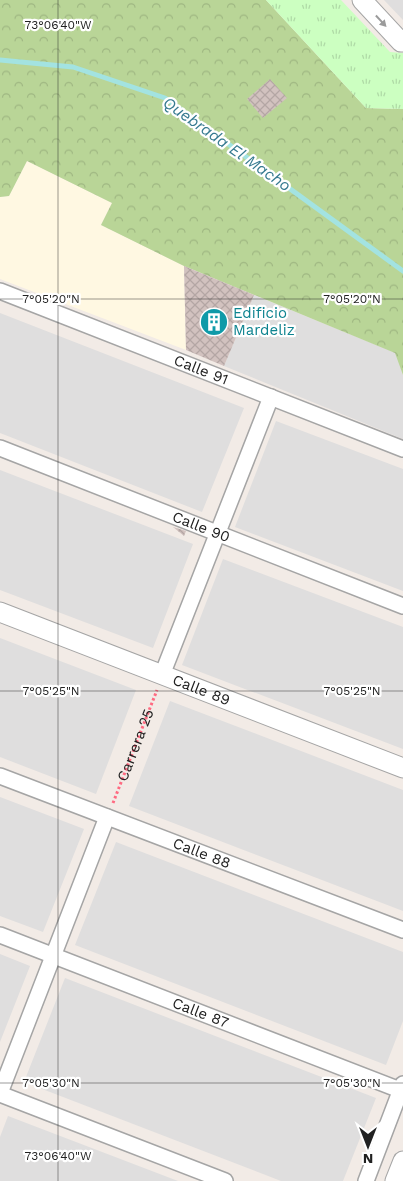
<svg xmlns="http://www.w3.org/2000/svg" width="403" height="1181" font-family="'Work Sans',sans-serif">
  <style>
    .residential { fill: #dfdede }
    .education { fill: #fff8e2 }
    .forest { fill: url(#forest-crowns) }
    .park { fill: url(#park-tufts) }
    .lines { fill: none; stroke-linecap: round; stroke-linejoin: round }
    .stream { stroke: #a3e3e1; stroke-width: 5 }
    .building { fill: url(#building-cross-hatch) }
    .minor-casing { stroke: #a5a5a5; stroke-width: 18 }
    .tertiary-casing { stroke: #a5a5a5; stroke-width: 21 }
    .path { stroke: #ff6a81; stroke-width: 3; stroke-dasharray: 2.5 2.5; stroke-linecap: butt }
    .minor { stroke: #fff; stroke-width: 15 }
    .tertiary { stroke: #fff; stroke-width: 19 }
    .oneway { fill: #9b9b9b }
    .ticks { fill: none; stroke: #212121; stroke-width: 1; stroke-opacity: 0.45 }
    .labels { text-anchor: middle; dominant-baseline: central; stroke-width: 4.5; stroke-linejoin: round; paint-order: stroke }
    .culture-label { font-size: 15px; fill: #0d838f; stroke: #fff; text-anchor: start }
    .street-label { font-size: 15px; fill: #212121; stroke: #fff }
    .water-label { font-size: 16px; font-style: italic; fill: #367a90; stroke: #fff }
    .ticks-label { font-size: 12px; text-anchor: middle; fill: #212121; stroke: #fff; stroke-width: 4.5; stroke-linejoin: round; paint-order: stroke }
  </style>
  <defs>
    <pattern id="forest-crowns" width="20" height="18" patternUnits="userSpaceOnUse" patternTransform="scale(1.25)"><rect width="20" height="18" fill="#b9d597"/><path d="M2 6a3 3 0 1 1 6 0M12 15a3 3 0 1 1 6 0" fill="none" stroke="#9fb782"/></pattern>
    <pattern id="park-tufts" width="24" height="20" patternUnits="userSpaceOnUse" patternTransform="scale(1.25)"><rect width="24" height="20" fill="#ccffc1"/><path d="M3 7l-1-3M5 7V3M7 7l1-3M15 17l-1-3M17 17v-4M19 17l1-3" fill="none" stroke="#afdaa6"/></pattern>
    <pattern id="building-cross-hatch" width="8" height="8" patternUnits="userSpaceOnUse" patternTransform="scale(1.25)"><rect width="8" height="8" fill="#d2c2bf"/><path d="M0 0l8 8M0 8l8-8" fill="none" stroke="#b4a6a4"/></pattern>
  </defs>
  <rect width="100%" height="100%" fill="#f2ebe6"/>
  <path class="residential" d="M384,0H403V20Z
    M254,295L396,353L403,375V439L224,366Z
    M0,313L244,408L202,512L0,433Z
    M276,421L403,469V591L235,527Z
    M0,470L193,544L153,648L0,590Z
    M223,559L403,627V749L182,665Z
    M0,638L136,690L96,794L0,757Z
    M170,701L403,790V911L129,806Z
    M0,797L84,829L43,932L0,916Z
    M116,842L403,952V1021L386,1065L75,945Z
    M0,954L30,966L0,1042Z
    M65,978L376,1098L343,1181H281L24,1082Z
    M8,1116L178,1181H0V1137Z"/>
  <path class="education" d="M27,161L112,203L101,225L184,266L186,350L0,279V197L9,196Z"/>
  <path class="forest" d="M0,0H266L366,108L403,109V375L395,353L184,266L101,225L112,203L27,161L9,196L0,197Z"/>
  <path class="park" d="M266,0H341L390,52L403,53V109L366,108Z"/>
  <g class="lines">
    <path class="stream" d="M0,60L73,67L165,98L403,271"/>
  </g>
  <path class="building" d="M270,79L287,98L263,118L247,99Z
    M184,266L254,295L224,366L186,350Z
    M173,527L186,531L184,536Z"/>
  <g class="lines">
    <defs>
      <g id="minor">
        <path id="s2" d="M0,291L403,449"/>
        <path id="s3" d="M0,448L403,606"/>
        <path d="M162,675L271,397"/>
        <path id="s4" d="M0,776L403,930"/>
        <path id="s5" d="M0,935L400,1090"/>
        <path d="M0,1093L107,817"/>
        <path d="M0,1094L225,1181"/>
        <path d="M366,1181L403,1084"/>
      </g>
      <g id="tertiary">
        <path d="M362,0L401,42H403"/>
        <path id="s6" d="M0,612L403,768"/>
        <path d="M395,1181L403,1161"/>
      </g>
    </defs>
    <use href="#minor" class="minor-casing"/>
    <use href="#tertiary" class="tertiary-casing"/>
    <path class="path" id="s1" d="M113,803L157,690"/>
    <use href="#minor" class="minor"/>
    <use href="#tertiary" class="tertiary"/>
  </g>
  <defs><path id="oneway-solid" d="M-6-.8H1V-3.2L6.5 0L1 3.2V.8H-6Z" transform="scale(1.25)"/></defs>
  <use class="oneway" href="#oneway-solid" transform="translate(381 21) rotate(47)"/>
  <path class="ticks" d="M58,0V1181M0,299H403M0,691H403M0,1083H403"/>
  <defs>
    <symbol id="building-disc" viewBox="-11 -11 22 22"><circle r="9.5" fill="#0f9aa8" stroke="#fff"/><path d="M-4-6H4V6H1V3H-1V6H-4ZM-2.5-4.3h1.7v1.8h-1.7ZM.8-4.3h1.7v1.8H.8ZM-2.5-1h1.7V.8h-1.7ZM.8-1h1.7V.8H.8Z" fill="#fff"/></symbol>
  </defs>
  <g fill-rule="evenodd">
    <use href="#building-disc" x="198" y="306" width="32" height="32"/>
  </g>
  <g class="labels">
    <g class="culture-label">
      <text x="233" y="313">Edificio<tspan x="233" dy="17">Mardeliz</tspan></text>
    </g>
    <g class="street-label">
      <text stroke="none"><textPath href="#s2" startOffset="216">Calle 91</textPath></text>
      <text stroke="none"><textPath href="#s3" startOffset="216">Calle 90</textPath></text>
      <text stroke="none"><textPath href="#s6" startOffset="216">Calle 89</textPath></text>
      <text stroke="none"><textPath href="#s1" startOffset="62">Carrera 25</textPath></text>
      <text stroke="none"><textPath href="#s4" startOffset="216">Calle 88</textPath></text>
      <text stroke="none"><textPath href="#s5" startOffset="215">Calle 87</textPath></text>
    </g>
    <g class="water-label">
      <text transform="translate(227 144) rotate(35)">Quebrada El Macho</text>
    </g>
  </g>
  <g class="ticks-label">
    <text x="58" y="29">73°06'40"W</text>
    <text x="352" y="303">7°05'20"N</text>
    <text x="51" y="303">7°05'20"N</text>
    <text x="352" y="695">7°05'25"N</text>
    <text x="51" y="695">7°05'25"N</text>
    <text x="51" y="1087">7°05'30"N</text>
    <text x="352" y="1087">7°05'30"N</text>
    <text x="58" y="1160">73°06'40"W</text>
  </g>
  <g transform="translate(368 1146) rotate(180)" stroke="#ffffff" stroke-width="4" paint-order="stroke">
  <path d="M0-4L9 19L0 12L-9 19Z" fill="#212121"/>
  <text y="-8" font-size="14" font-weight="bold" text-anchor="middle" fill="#212121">N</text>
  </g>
</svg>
